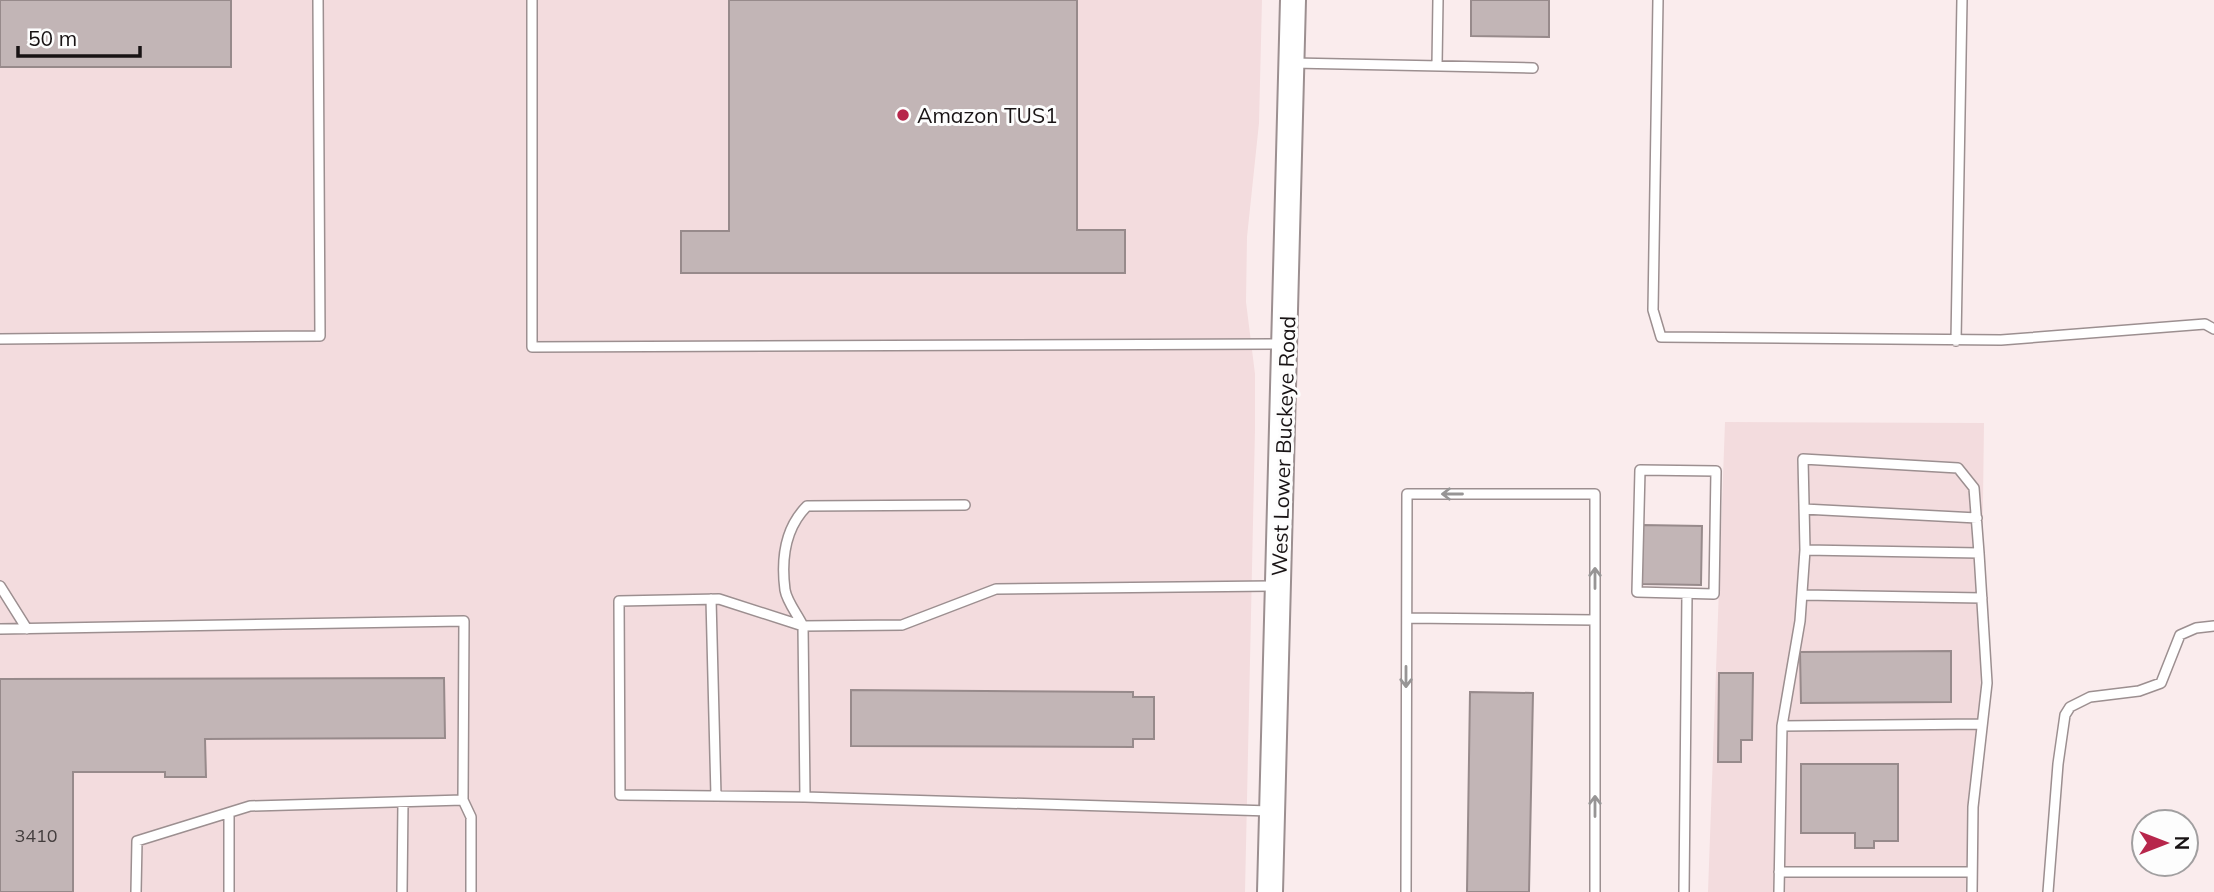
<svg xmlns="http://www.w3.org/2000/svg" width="2214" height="892" font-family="Mulish,sans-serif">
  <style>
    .built { fill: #f3dcde }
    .building { fill: #c2b5b6; stroke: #978a8b; stroke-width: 2 }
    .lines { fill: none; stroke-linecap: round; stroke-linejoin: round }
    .service-casing { stroke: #9c8f90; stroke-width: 12 }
    .secondary-casing { stroke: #9c8f90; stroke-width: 28 }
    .service { stroke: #fff; stroke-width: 9 }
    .secondary { stroke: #fff; stroke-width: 24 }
    .oneway { stroke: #979595 }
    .poi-dot { fill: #b7264b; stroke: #fdfdfd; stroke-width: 2.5 }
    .labels { text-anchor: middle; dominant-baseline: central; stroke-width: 6; stroke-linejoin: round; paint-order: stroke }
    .number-label { font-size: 18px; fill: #423c3c }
    .poi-label { font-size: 21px; fill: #181314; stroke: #fdfdfd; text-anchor: start }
    .street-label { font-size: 21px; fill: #181314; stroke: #fdfdfd }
  </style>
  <rect width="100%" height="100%" fill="#faeced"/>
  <path class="built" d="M0,0H1262L1259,123L1247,237L1246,302L1255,374V430L1245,892H0Z
    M1725,422L1984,423L1978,892H1708Z"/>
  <path class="building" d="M0,0H231V67H0Z
    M729,0H1077V230H1125V273H681V231H729Z
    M1471,0H1549V37L1471,36Z
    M1642,525L1702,526L1701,585L1641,584Z
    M1951,651V702L1801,703L1800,652Z
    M1719,673H1753L1752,740H1741V762H1718Z
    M444,678L445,738L205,739L206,777H165V772H73V892H0V679Z
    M851,690L1133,692V697H1154V739H1133V747L851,746Z
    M1470,692L1533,693L1529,892H1467Z
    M1801,764H1898V841H1874V848H1855V833H1801Z"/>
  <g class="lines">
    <defs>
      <path id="service" d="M532,0V347L1282,344
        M1658,0L1653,310L1661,337L2001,340L2205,324L2214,329
        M1293,63L1533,68
        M1437,65L1438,0
        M0,339L320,336L318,0
        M1956,341L1962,0
        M1640,470L1716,471L1714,594L1637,592Z
        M1804,509L1977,518
        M1805,550L1803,459L1958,468L1974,488L1979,553
        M0,586L27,629
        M1803,595L1982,598
        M711,599L716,796
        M1407,618L1595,620
        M0,629L464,621L463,800L250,806L137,841L136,892
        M1782,726L1982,724
        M805,797L620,795L619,601L719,599L803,626C798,615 787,602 785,590C781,559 785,528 807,506L965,505
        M463,800L471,817V892
        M1270,811L805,797L803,626L902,625L996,589L1276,586
        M1779,872H1972
        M229,892V813
        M402,892L403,802
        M1406,892L1407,494H1595V892
        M1684,892L1687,594
        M1779,892L1782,726L1800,621L1805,550L1979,553L1987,683L1973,807L1972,892
        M2048,892L2058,764L2065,715L2070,707L2090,697L2139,691L2161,683L2180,635L2196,628L2214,626"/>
      <path id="secondary" d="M1270,892L1293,0"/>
    </defs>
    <use href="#service" class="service-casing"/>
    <use href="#secondary" class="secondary-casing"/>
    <use href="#service" class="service"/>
    <use href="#secondary" class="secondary"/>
  </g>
  <defs><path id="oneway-shaft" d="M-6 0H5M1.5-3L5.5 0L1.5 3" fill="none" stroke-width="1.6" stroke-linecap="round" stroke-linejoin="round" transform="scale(1.75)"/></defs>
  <g class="oneway">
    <use href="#oneway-shaft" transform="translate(1452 494) rotate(180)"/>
    <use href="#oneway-shaft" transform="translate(1595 578) rotate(-90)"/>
    <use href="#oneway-shaft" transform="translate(1406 677) rotate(90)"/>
    <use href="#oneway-shaft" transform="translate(1595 806) rotate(-90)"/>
  </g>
  <circle class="poi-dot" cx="903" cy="115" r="7"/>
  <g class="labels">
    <g class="number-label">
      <text x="36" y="835">3410</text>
    </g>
    <g class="poi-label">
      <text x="917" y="115">Amazon TUS1</text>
    </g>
    <g class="street-label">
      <text transform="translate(1283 446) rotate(-88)">West Lower Buckeye Road</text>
    </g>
  </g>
  <g transform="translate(2165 843) rotate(90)"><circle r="33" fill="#fdfdfd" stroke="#a19fa0" stroke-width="2"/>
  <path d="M0-5L12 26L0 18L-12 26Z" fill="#b7264b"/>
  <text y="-10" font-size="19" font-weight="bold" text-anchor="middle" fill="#181314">N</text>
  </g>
  <path d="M18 46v10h122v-10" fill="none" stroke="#181314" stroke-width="3.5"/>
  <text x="28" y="46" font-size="21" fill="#181314" stroke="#fdfdfd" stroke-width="5" paint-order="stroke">50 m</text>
</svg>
